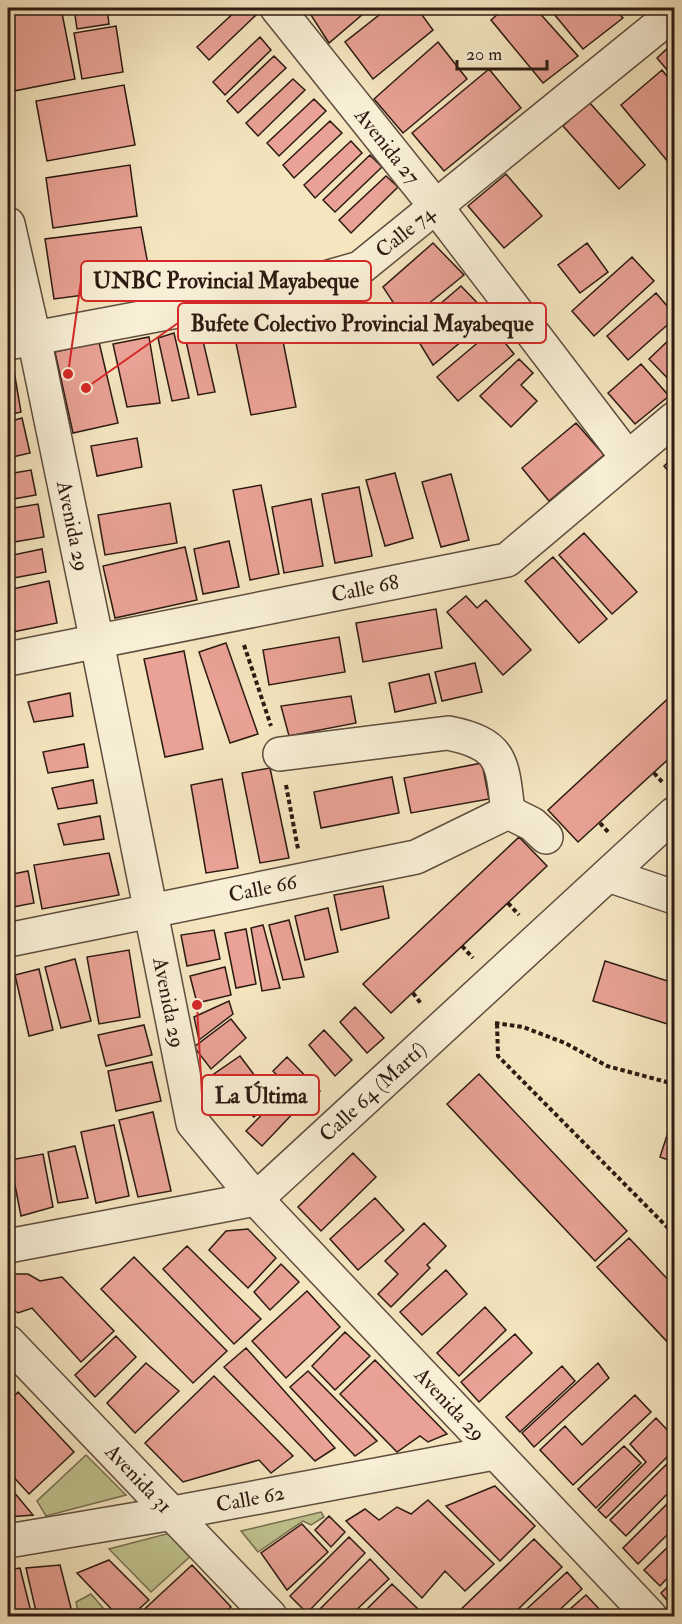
<svg xmlns="http://www.w3.org/2000/svg" width="682" height="1624" font-family="'IM FELL Double Pica',serif">
  <style>
    .green { fill: #c0c490; stroke: #766f51; stroke-width: 1.5 }
    .building { fill: #e9a295; stroke: #2d1a12; stroke-width: 1.5 }
    .lines { fill: none; stroke-linecap: round; stroke-linejoin: round }
    .minor-casing { stroke: #5f4d3e; stroke-width: 36 }
    .path { stroke: #2d1a12; stroke-width: 4; stroke-dasharray: 4.5 3; stroke-linecap: butt }
    .minor { stroke: #f8efd6; stroke-width: 33 }
    .labels { text-anchor: middle; dominant-baseline: central; stroke-width: 5; stroke-linejoin: round; paint-order: stroke }
    .street-label { font-size: 21px; fill: #2d1a12; stroke: #f8efd6 }
    .leader { fill: none; stroke: #d62828; stroke-width: 2 }
    .callout-dot { fill: #d62828; stroke: #f8efd6; stroke-width: 2 }
    .callout { fill: #f8efd6; stroke: #d62828; stroke-width: 2 }
    .callout-label { font-size: 22px; text-anchor: middle; font-weight: bold; fill: #2d1a12 }
  </style>
  <rect width="100%" height="100%" fill="#f5e6c0"/>
  <filter id="stains"><feTurbulence type="fractalNoise" baseFrequency=".00333" numOctaves="4"/><feColorMatrix values="0 0 0 0 .2 0 0 0 0 .09 0 0 0 0 .02 0 0 0 .5 -.17"/></filter>
  <radialGradient id="worn" r=".72"><stop offset=".6" stop-color="#630" stop-opacity="0"/><stop offset="1" stop-color="#630" stop-opacity=".3"/></radialGradient>
  <path class="green" d="M86,1455L126,1495L46,1516L37,1501Z
    M321,1512L324,1517L311,1525L303,1521L258,1552L241,1531Z
    M174,1532L193,1554L151,1592L109,1549Z
    M91,1594L110,1616H79L76,1602Z"/>
  <path class="building" d="M8,8H61L75,79L14,91L8,57Z
    M74,8H107L109,24L77,29Z
    M239,8H249L256,15L209,60L197,47Z
    M314,8H370L329,43L309,12Z
    M388,8H417L433,30L373,79L345,42Z
    M505,8H535L578,56L543,83L491,20Z
    M549,8H614L623,18L583,49Z
    M116,26L123,72L82,79L74,33Z
    M260,37L271,50L225,95L213,82Z
    M438,42L467,79L403,133L374,99Z
    M670,46L674,52V78L657,58Z
    M274,56L286,68L238,113L227,101Z
    M489,69L521,108L444,171L412,133Z
    M662,70L674,85V159L669,163L621,105Z
    M293,79L305,90L258,136L246,123Z
    M124,85L135,145L47,161L36,101Z
    M314,99L326,111L279,156L267,143Z
    M589,102L645,165L619,189L563,126Z
    M330,121L342,133L294,178L283,165Z
    M351,141L362,153L315,198L304,185Z
    M370,155L382,167L335,212L323,200Z
    M130,165L137,216L53,228L46,178Z
    M506,174L542,216L504,248L468,206Z
    M386,176L398,187L351,233L339,220Z
    M141,227L152,286L54,299L45,239Z
    M433,243L464,275L406,322L383,287Z
    M587,243L608,272L580,293L558,265Z
    M632,257L654,281L594,336L572,311Z
    M461,286L491,317L433,365L411,329Z
    M656,293L674,314V319L628,360L607,336Z
    M200,328L215,392L198,395L184,332Z
    M494,329L514,354L458,401L437,377Z
    M281,331L296,407L251,415L235,338Z
    M174,333L189,398L172,401L158,338Z
    M674,335V385L649,359Z
    M149,337L160,403L127,407L113,344Z
    M99,342L118,423L73,433L55,352Z
    M519,359L533,373L521,385L537,401L511,427L480,396Z
    M641,364L669,396L635,424L608,393Z
    M13,365L21,412L8,415V366Z
    M22,418L30,453L8,458V422Z
    M576,423L604,455L549,501L522,468Z
    M137,438L142,467L97,476L91,446Z
    M674,457V478L664,466Z
    M31,470L36,495L8,500V474Z
    M395,473L413,538L385,546L366,480Z
    M451,474L469,540L441,547L422,482Z
    M261,485L279,574L250,580L233,490Z
    M359,487L372,556L335,563L322,494Z
    M311,499L323,566L284,573L272,507Z
    M170,503L177,543L105,555L98,515Z
    M38,504L44,537L8,543V509Z
    M584,533L637,592L612,614L559,555Z
    M229,541L239,587L203,594L194,549Z
    M185,547L197,600L115,618L103,566Z
    M42,549L46,572L8,579V556Z
    M553,557L607,619L579,643L525,581Z
    M49,581L57,623L8,633V590Z
    M466,596L477,608L486,600L531,650L503,675L447,612Z
    M436,609L442,648L363,662L356,623Z
    M339,637L345,672L269,685L263,650Z
    M226,643L258,734L230,743L199,652Z
    M184,651L203,749L165,757L144,659Z
    M475,663L482,692L442,701L435,672Z
    M429,674L436,703L395,712L389,683Z
    M70,693L73,716L34,722L28,702Z
    M674,693V754L578,842L548,810Z
    M351,696L356,723L289,736L281,706Z
    M84,744L88,767L48,773L43,752Z
    M482,763L489,799L411,813L404,778Z
    M270,768L289,858L260,863L242,773Z
    M392,777L399,813L321,828L314,792Z
    M222,779L238,868L206,873L191,785Z
    M93,780L97,803L58,809L52,788Z
    M100,816L104,839L64,845L58,824Z
    M519,837L547,866L391,1013L363,984Z
    M109,853L119,895L42,909L34,865Z
    M28,871L34,903L8,908V875Z
    M383,886L389,918L341,930L334,895Z
    M328,908L338,952L305,960L295,916Z
    M289,920L304,977L283,980L269,925Z
    M263,925L280,988L262,991L251,928Z
    M246,929L256,984L236,988L225,933Z
    M214,930L220,959L187,966L181,935Z
    M129,950L140,1017L99,1024L87,957Z
    M75,959L91,1021L61,1028L45,967Z
    M605,961L674,983V1026L593,1001Z
    M225,967L231,995L197,1003L190,976Z
    M39,969L53,1030L29,1036L15,975Z
    M229,1001L233,1014L199,1040L194,1017Z
    M355,1007L384,1038L367,1053L340,1022Z
    M231,1019L246,1038L211,1069L194,1047Z
    M144,1025L152,1055L106,1066L98,1035Z
    M324,1030L352,1060L335,1076L309,1045Z
    M240,1056L255,1076L225,1098L211,1076Z
    M287,1057L320,1091L306,1106L273,1071Z
    M152,1062L161,1101L116,1111L108,1071Z
    M479,1074L627,1231L595,1261L447,1104Z
    M265,1081L276,1092L254,1117L241,1107Z
    M284,1092L299,1107L262,1146L246,1131Z
    M153,1112L171,1191L138,1197L119,1120Z
    M672,1120H674V1162L660,1157Z
    M114,1125L129,1196L96,1203L81,1132Z
    M75,1146L88,1198L58,1203L48,1152Z
    M353,1153L376,1177L321,1231L298,1207Z
    M43,1154L53,1207L21,1216L10,1160Z
    M375,1198L404,1230L358,1270L330,1239Z
    M424,1223L446,1246L427,1265L430,1268L391,1307L378,1294L398,1274L385,1261Z
    M248,1229L276,1258L248,1288L209,1250L226,1231Z
    M629,1238L674,1286V1349L597,1267Z
    M187,1246L261,1319L234,1344L163,1269Z
    M134,1257L227,1351L193,1383L101,1289Z
    M281,1264L299,1282L270,1310L254,1292Z
    M446,1270L467,1294L422,1335L400,1312Z
    M10,1274H28L40,1281L62,1277L114,1331L81,1362L32,1308L18,1313L8,1306Z
    M307,1291L340,1327L286,1378L252,1341Z
    M485,1307L506,1330L459,1376L437,1353Z
    M345,1332L370,1356L335,1390L312,1366Z
    M515,1334L532,1353L479,1402L461,1382Z
    M116,1336L136,1357L95,1397L75,1375Z
    M246,1348L335,1448L315,1461L224,1367Z
    M375,1360L447,1434L428,1442L420,1436L397,1452L340,1394Z
    M146,1363L179,1391L135,1433L107,1403Z
    M598,1363L609,1378L534,1447L522,1433Z
    M562,1366L575,1381L520,1432L506,1417Z
    M308,1371L377,1441L355,1456L290,1387Z
    M214,1376L293,1456L271,1473L259,1460L183,1482L145,1443Z
    M18,1392L74,1452L29,1494L8,1471V1403Z
    M635,1395L651,1412L573,1485L540,1450L565,1426L582,1445Z
    M656,1418L674,1437V1450L606,1518L598,1510L646,1462L630,1444Z
    M624,1446L641,1463L596,1508L578,1489Z
    M674,1457V1487L626,1536L610,1520Z
    M8,1485L33,1515L8,1517Z
    M495,1486L535,1526L500,1561L446,1506Z
    M674,1497V1528L638,1564L623,1548Z
    M428,1500L494,1564L465,1591L445,1571L422,1598L346,1521L365,1509L379,1520L397,1507L411,1514Z
    M329,1516L345,1532L331,1547L315,1530Z
    M302,1524L328,1552L287,1590L261,1553Z
    M349,1537L365,1553L307,1613L290,1596Z
    M534,1539L562,1567L511,1616H454Z
    M674,1541V1571L660,1586L644,1570Z
    M370,1559L389,1579L350,1616H313Z
    M109,1560L149,1600L131,1616H118L77,1573Z
    M60,1565L73,1616H37L26,1568Z
    M192,1565L231,1607L221,1616H137Z
    M20,1568L32,1616H8V1570Z
    M567,1572L582,1589L553,1616H519Z
    M674,1580V1609L661,1593Z
    M392,1584L418,1609L410,1616H360Z
    M586,1595L602,1612L596,1616H562Z
    M237,1610L243,1616H231Z"/>
  <g class="lines">
    <defs>
      <g id="minor">
        <path id="s1" d="M277,8L437,208L627,457"/>
        <path id="s2" d="M8,224L34,338L97,642L193,1123L256,1199L650,1616"/>
        <path id="s3" d="M8,343L273,293L360,268L674,13"/>
        <path id="s4" d="M8,659L507,560L674,419"/>
        <path d="M280,754L448,733C503,744 502,761 508,812"/>
        <path d="M508,812L532,824L546,837"/>
        <path d="M608,875L674,897"/>
        <path id="s5" d="M8,940L416,857L508,812"/>
        <path id="s6" d="M8,1246L256,1199L674,814"/>
        <path id="s7" d="M8,1342L270,1616"/>
        <path id="s8" d="M8,1541L173,1513L494,1453"/>
      </g>
    </defs>
    <use href="#minor" class="minor-casing"/>
    <path class="path" d="M244,645L271,726
      M654,773L664,784
      M286,785L298,849
      M600,823L609,833
      M508,903L519,915
      M462,946L473,958
      M413,993L422,1005
      M495,1023L523,1027L565,1043L607,1066L674,1084
      M497,1024L498,1056L674,1234"/>
    <use href="#minor" class="minor"/>
  </g>
  <g class="labels">
    <g class="street-label">
      <text stroke="none"><textPath href="#s1" startOffset="177">Avenida 27</textPath></text>
      <text stroke="none"><textPath href="#s3" startOffset="418">Calle 74</textPath></text>
      <text stroke="none"><textPath href="#s2" startOffset="309">Avenida 29</textPath></text>
      <text stroke="none"><textPath href="#s4" startOffset="364">Calle 68</textPath></text>
      <text stroke="none"><textPath href="#s5" startOffset="260">Calle 66</textPath></text>
      <text stroke="none"><textPath href="#s2" startOffset="795">Avenida 29</textPath></text>
      <text stroke="none"><textPath href="#s6" startOffset="411">Calle 64 (Martí)</textPath></text>
      <text stroke="none"><textPath href="#s2" startOffset="1299">Avenida 29</textPath></text>
      <text stroke="none"><textPath href="#s7" startOffset="189">Avenida 31</textPath></text>
      <text stroke="none"><textPath href="#s8" startOffset="246">Calle 62</textPath></text>
    </g>
  </g>
  <path class="leader" d="M68 374L81 281M86 388L178 323M197 1005L202 1095"/>
  <g class="callout-dot">
    <circle cx="68" cy="374" r="6"/>
    <circle cx="86" cy="388" r="6"/>
    <circle cx="197" cy="1005" r="6"/>
  </g>
  <g class="callout">
    <rect x="81" y="261" width="290" height="40" rx="6"/>
    <rect x="178" y="303" width="368" height="40" rx="6"/>
    <rect x="202" y="1075" width="117" height="40" rx="6"/>
  </g>
  <g class="callout-label">
    <text x="226" y="288">UNBC Provincial Mayabeque</text>
    <text x="362" y="331">Bufete Colectivo Provincial Mayabeque</text>
    <text x="261" y="1103">La Última</text>
  </g>
  <rect width="682" height="1624" fill="none" stroke="#f5e6c0" stroke-width="30"/>
  <rect x="9" y="9" width="664" height="1606" fill="none" stroke="#2d1a12" stroke-width="3"/>
  <rect x="15" y="15" width="652" height="1594" fill="none" stroke="#2d1a12" stroke-width="1.5"/>
  <path d="M457 60v9h90v-9" fill="none" stroke="#2d1a12" stroke-width="3"/>
  <text x="466" y="60" font-size="18" fill="#2d1a12" stroke="#f8efd6" stroke-width="4.5" paint-order="stroke">20 m</text>
  <rect width="100%" height="100%" filter="url(#stains)"/>
  <rect width="100%" height="100%" fill="url(#worn)"/>
</svg>
